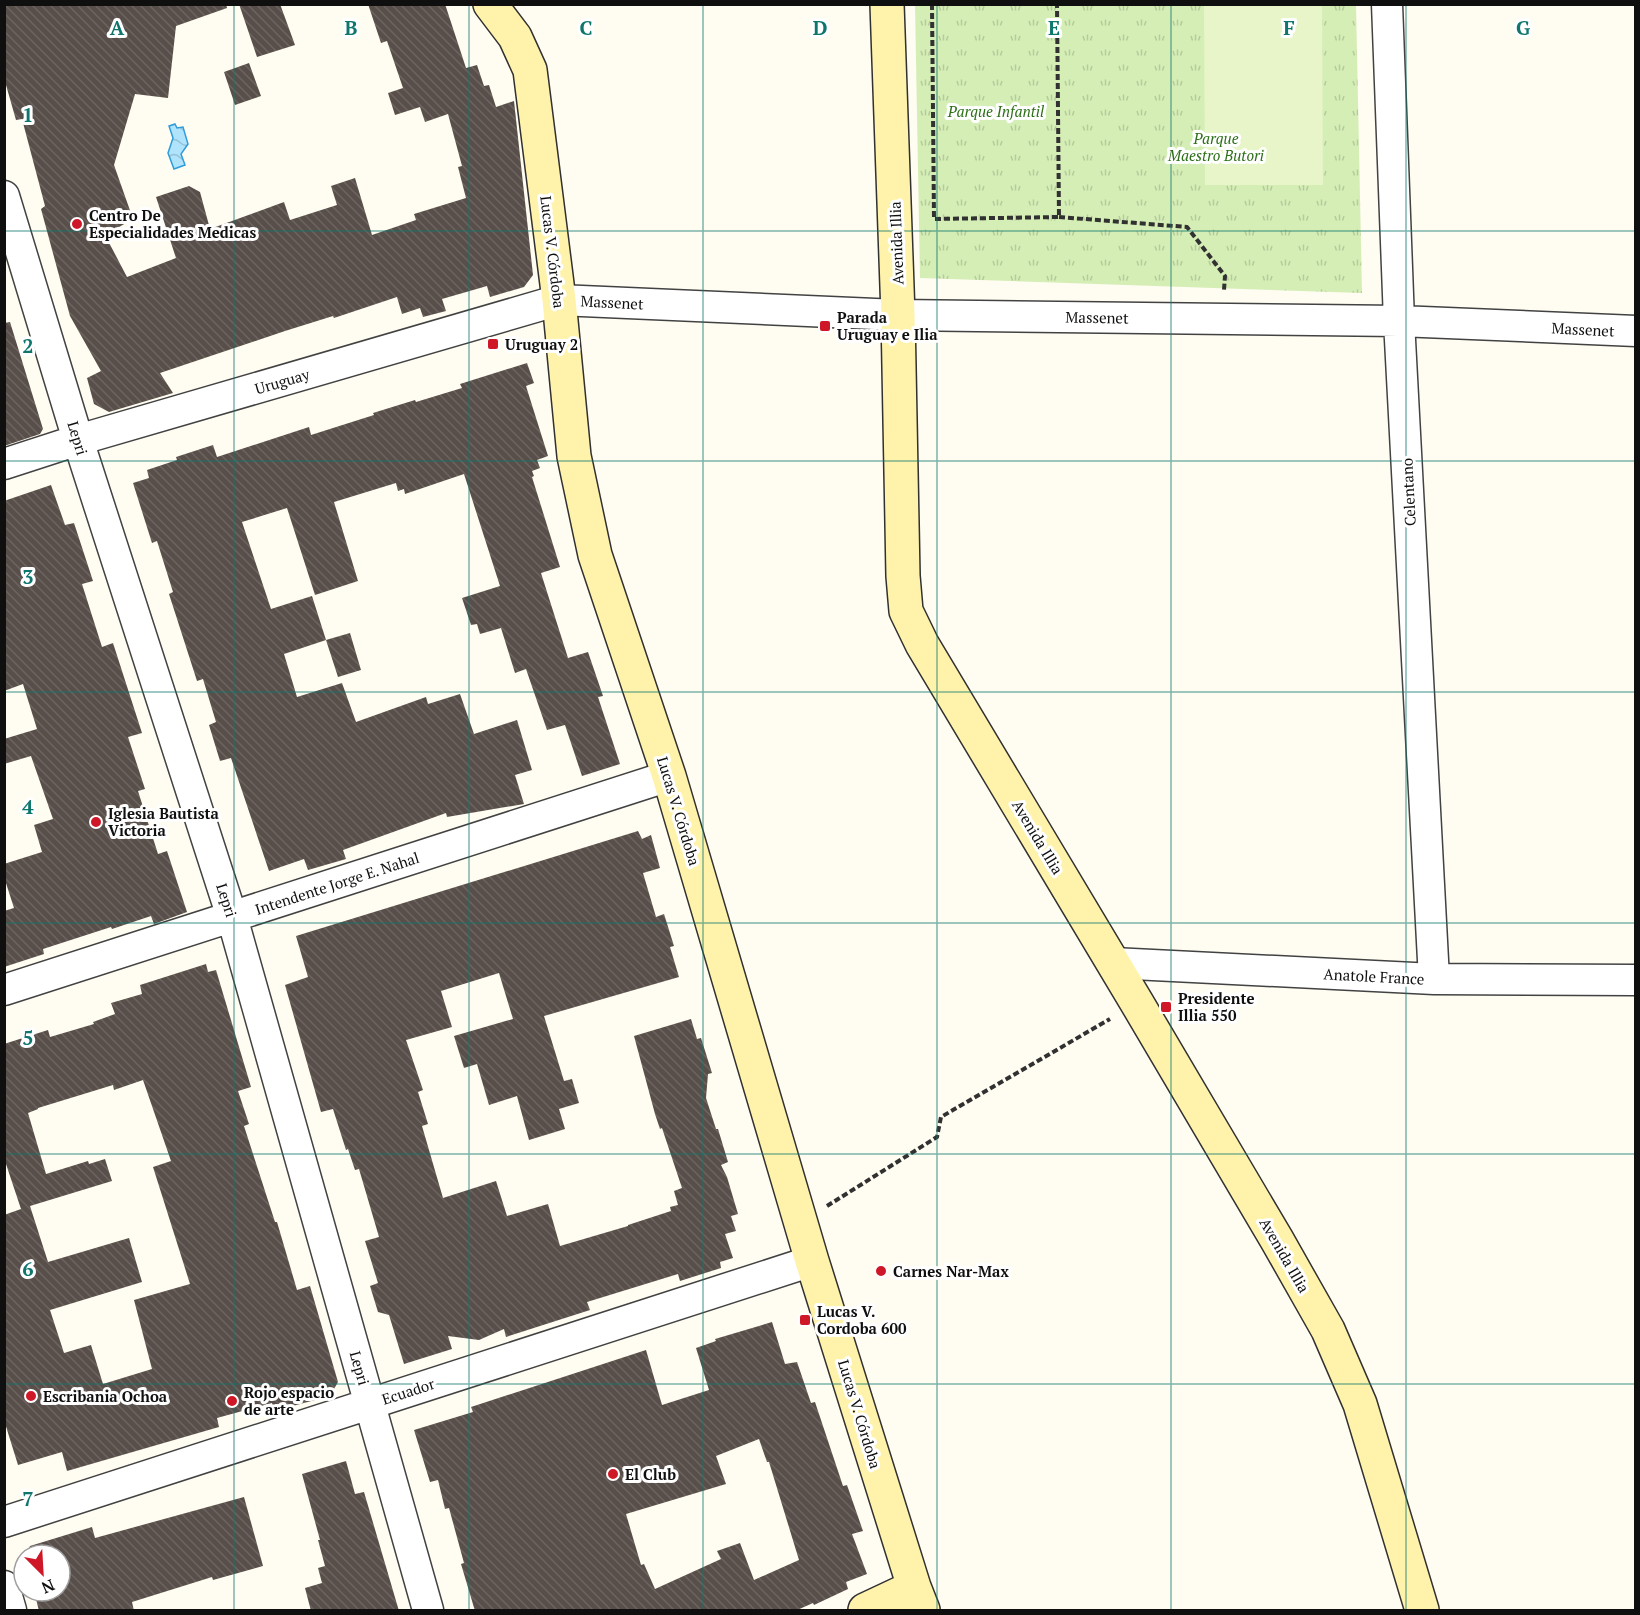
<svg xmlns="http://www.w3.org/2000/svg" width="1640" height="1615" font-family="'PT Serif',serif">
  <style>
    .grass { fill: url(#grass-tufts) }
    .pitch { fill: #e7f5c9 }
    .water { fill: url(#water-waves); stroke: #2f9ddb; stroke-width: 1.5 }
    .building { fill: url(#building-back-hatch); fill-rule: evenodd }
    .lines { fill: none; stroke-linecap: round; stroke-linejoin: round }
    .street-casing { stroke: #424242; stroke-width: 33 }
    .secondary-casing { stroke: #313131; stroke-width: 36 }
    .path { stroke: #313131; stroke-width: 4; stroke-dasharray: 6 3; stroke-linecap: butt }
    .street { stroke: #fff; stroke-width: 30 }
    .secondary { stroke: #fff3ac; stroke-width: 33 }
    .grid { fill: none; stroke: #0f766e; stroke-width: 1.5; stroke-opacity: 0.55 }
    .poi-dot { fill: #cf1827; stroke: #fff; stroke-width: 2 }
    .labels { text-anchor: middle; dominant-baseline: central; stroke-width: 6; stroke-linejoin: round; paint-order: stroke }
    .park-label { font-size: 15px; font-style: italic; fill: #2d6f18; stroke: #fff }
    .poi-label { font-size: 15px; font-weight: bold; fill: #0f0f0f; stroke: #fff; text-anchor: start }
    .street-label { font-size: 15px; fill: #0f0f0f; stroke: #fff }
    .grid-label { font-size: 20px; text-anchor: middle; font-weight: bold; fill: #0f766e; stroke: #fff; stroke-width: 6; stroke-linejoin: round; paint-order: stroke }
  </style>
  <defs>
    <pattern id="grass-tufts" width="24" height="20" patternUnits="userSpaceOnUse" patternTransform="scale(1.5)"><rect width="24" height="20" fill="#d5eeb6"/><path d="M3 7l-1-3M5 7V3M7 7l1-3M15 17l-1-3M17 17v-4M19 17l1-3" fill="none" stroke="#b6cb9b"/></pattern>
    <pattern id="water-waves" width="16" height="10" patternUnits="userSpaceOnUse" patternTransform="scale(1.5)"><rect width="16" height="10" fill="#b0e3fc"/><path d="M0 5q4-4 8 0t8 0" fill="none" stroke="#96c2d7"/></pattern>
    <pattern id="building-back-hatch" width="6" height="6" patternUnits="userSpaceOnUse" patternTransform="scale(1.5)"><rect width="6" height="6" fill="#594f4a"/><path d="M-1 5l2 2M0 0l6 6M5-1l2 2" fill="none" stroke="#6c6460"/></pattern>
  </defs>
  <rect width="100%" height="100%" fill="#fffcf1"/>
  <path class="grass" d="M915,5H1356L1362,293L920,278Z"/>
  <path class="pitch" d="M1204,5H1322L1323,185H1205Z"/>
  <path class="water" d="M175,124L177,128L183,127L188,144L181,154L185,165L174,169L168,153L173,138L169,126Z"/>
  <path class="building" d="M4,4H226L227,8L176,26L168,98L135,94L114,165L133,219L105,235L127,277L176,258L156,197L189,186L200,192L210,229L284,202L290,220L337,205L331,186L355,178L372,235L416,220L414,214L466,198L458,167L462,166L448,114L425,122L420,107L395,115L388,93L403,88L387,41L381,43L368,4H445L466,68L477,65L484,86L489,85L496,107L514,101L533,275L524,287L490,297L487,286L442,299L446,311L423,317L420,308L402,314L397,297L334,318L333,316L285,331L160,373L173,393L109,412L94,404L87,378L101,371L70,316L41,209L45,206L22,119L16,120L4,78Z
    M239,4H280L295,45L257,57Z
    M249,63L261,96L235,105L224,72Z
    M10,322L43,429L40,434L4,446V323Z
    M527,363L534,383L526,386L548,456L537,460L540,468L532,471L534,476L532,477L560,567L541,573L568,658L588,652L603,696L598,697L620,764L582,776L565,725L547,730L526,669L515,673L501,628L480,634L477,624L471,625L462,598L500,586L464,474L405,494L404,489L398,491L396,483L334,502L358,581L315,595L287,508L242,522L271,609L312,596L326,640L284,654L297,697L342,683L356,722L426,697L428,704L460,694L474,734L517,720L532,770L515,775L524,804L447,817L446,813L343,850L346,859L308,870L304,859L269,871L231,758L220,761L209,725L216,722L203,679L197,681L169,594L173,592L157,541L152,543L133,483L149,478L147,470L177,460L176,457L213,445L217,457L309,427L311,435L374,415L373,413L415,400L416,402L462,388L460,384Z
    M51,485L65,525L74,523L93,581L82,584L102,647L113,643L142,733L128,737L145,789L138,791L158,854L167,851L187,912L154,924L151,916L112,929L111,927L43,949L44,954L4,967V911L14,908L4,877V864L42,852L34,825L53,819L31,756L4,764V739L37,729L23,684L4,691V501Z
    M350,633L361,670L338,677L326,640Z
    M638,831L642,839L651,835L660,868L643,873L656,917L664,914L674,946L670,947L679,977L544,1016L564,1081L572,1079L579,1103L559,1109L565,1129L529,1140L517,1096L489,1105L477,1064L464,1068L454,1036L513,1019L499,973L441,991L452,1027L406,1040L423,1090L418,1092L428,1124L422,1126L443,1198L496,1181L507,1216L548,1204L560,1246L628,1226V1225L671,1211L670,1207L678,1205L674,1191L682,1188L662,1128L660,1129L655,1114L634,1036L691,1019L697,1039L701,1038L712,1073L708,1074L706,1098L716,1129H718L728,1162L721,1165L727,1177L738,1214L731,1216L736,1231L725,1234L733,1258L720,1262L721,1268L680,1281L678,1274L587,1302L590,1310L506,1337L504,1329L479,1340L448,1336L452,1349L404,1364L389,1315L378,1312L370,1286L378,1283L365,1241L379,1237L359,1169L355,1170L348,1149L346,1150L333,1109L321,1112L285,985L308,977L296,936Z
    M206,964L208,972L216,970L251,1087L238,1091L249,1124L244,1126L275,1222H277L297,1290L310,1286L338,1382L330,1396L274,1411L272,1403L217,1418L219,1427L67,1471L62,1452L18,1465L4,1420V1215L21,1209L4,1158V1044L48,1030L50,1037L94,1024L93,1022L115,1014L111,1003L142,994L140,985ZM143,1080L171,1161L153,1167L190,1284L134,1300L152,1369L103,1384L91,1345L64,1353L50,1310L142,1282L129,1238L48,1262L30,1206L112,1181L105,1159L89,1164L88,1161L46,1174L28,1113L38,1109V1108L113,1085L114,1090Z
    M772,1322L785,1364L797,1362L811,1403L815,1402L843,1486L847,1485L863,1531L852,1534L867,1574L846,1582L848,1589L814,1605L813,1603L795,1611H475L461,1564L464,1563L449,1508L445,1509L438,1480L430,1482L414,1430L473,1412L471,1407L646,1350L662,1405L709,1390L696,1348L716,1341L715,1339ZM759,1439L767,1462H769L799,1560L754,1580L740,1543L717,1551L721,1559L655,1589L644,1564L641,1565L626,1514L726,1484L716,1456Z
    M346,1461L355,1494L364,1492L399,1611H311L305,1588L322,1583L318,1568L325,1566L318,1540H320L302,1474Z
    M244,1497L263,1566L213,1580L212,1577L132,1602L134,1611H39L34,1591H60V1555H26L30,1546L92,1527L95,1538Z"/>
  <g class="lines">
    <defs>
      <path id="street" d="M1387,4L1399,321L1434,979
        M4,196L78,440L232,917L428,1610
        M4,464L78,440L559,300L898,315L1399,321L1636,331
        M1113,963L1434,979L1636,980
        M4,990L669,776
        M4,1522L812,1261
        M4,1586L11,1610"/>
      <path id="secondary" d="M490,4L515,37L530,70L559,300L574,456L595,555L669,776L812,1261L914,1587L923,1610
        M887,4L898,315L903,576L906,611L922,644L1137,1003L1277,1240L1328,1330L1360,1404L1422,1610
        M865,1610L914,1587"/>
    </defs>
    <use href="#street" class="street-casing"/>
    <use href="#secondary" class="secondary-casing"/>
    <path class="path" d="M932,4L934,219L1059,217L1057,4
      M1059,217L1187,227L1225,276L1224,290
      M827,1206L937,1137L941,1117L1110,1019"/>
    <use href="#street" class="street"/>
    <use href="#secondary" class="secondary"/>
  </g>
  <path class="grid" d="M234,4V1610M469,4V1610M703,4V1610M937,4V1610M1171,4V1610M1406,4V1610M4,231H1636M4,461H1636M4,692H1636M4,923H1636M4,1154H1636M4,1384H1636"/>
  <g class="poi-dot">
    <circle cx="77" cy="224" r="6"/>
    <rect x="819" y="320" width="12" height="12" rx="3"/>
    <rect x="487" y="338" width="12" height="12" rx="3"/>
    <circle cx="96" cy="822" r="6"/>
    <rect x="1160" y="1001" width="12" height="12" rx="3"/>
    <circle cx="881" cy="1271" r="6"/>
    <rect x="799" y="1314" width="12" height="12" rx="3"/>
    <circle cx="31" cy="1396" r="6"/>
    <circle cx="232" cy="1401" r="6"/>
    <circle cx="613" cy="1474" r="6"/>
  </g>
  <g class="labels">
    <g class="park-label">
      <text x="996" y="111">Parque Infantil</text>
      <text x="1216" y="138">Parque<tspan x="1216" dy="17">Maestro Butori</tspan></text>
    </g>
    <g class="poi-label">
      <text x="89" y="215">Centro De<tspan x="89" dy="17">Especialidades Medicas</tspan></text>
      <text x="837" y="317">Parada<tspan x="837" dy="17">Uruguay e Ilia</tspan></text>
      <text x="505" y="344">Uruguay 2</text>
      <text x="108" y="813">Iglesia Bautista<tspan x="108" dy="17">Victoria</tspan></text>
      <text x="1178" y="998">Presidente<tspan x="1178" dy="17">Illia 550</tspan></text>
      <text x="893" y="1271">Carnes Nar-Max</text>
      <text x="817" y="1311">Lucas V.<tspan x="817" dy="17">Cordoba 600</tspan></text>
      <text x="244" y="1392">Rojo espacio<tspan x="244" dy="17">de arte</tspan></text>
      <text x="43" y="1396">Escribania Ochoa</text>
      <text x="625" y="1474">El Club</text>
    </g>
    <g class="street-label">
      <text transform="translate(896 243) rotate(-92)">Avenida Illia</text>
      <text transform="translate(553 252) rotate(83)">Lucas V. Córdoba</text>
      <text transform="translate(612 302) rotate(3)">Massenet</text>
      <text transform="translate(1097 317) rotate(1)">Massenet</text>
      <text transform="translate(1583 329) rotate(3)">Massenet</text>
      <text transform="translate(282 381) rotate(-16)">Uruguay</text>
      <text transform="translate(78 438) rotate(73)">Lepri</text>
      <text transform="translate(1408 492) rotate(-93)">Celentano</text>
      <text transform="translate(679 811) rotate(73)">Lucas V. Córdoba</text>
      <text transform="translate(1038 837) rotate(59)">Avenida Illia</text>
      <text transform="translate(337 883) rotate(-18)">Intendente Jorge E. Nahal</text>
      <text transform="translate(227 900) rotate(72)">Lepri</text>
      <text transform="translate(1374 976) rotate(3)">Anatole France</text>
      <text transform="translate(1285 1255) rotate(60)">Avenida Illia</text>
      <text transform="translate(360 1368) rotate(74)">Lepri</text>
      <text transform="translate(408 1391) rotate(-18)">Ecuador</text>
      <text transform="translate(860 1414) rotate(73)">Lucas V. Córdoba</text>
    </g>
  </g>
  <g class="grid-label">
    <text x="117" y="35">A</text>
    <text x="351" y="35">B</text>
    <text x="586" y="35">C</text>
    <text x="820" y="35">D</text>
    <text x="1054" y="35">E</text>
    <text x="1289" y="35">F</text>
    <text x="1523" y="35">G</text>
    <text x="28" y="122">1</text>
    <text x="28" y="353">2</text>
    <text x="28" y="584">3</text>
    <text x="28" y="814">4</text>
    <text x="28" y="1045">5</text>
    <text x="28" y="1276">6</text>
    <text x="28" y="1506">7</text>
  </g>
  <rect width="1640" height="1615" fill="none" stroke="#0f0f0f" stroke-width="12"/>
  <g transform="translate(42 1573) rotate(156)"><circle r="28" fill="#ffffff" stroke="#9f9f9f" stroke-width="1.5"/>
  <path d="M0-4.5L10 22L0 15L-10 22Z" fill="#cf1827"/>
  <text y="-9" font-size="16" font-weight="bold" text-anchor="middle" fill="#0f0f0f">N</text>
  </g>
</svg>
